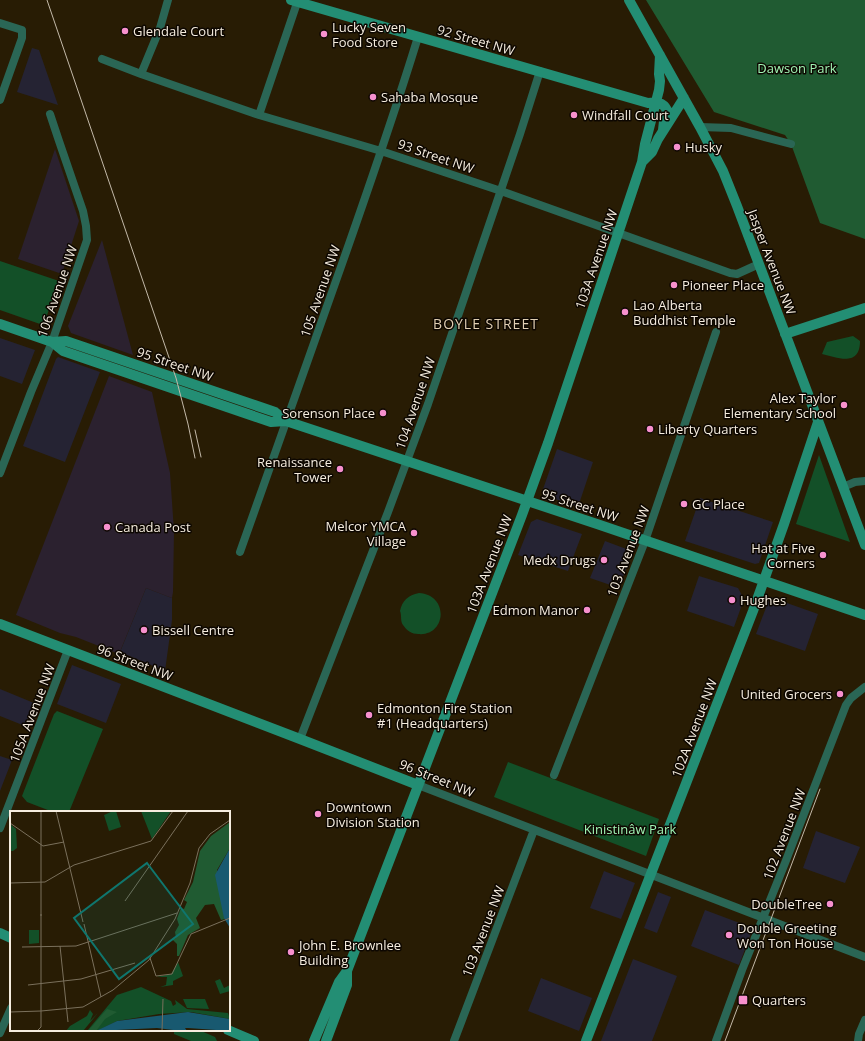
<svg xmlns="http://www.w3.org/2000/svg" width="865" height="1041" font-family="'Open Sans',sans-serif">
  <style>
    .commercial { fill: #252333 }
    .industrial { fill: #2b212f }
    .green { fill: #135028 }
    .forest { fill: #205b32 }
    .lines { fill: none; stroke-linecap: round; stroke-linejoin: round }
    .street { stroke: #2a6655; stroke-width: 8 }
    .secondary { stroke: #238e74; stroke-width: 10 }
    .tram { stroke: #c3b9a9; stroke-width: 1 }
    .poi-dot { fill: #f790ce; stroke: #0d0701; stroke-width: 1.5 }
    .labels { text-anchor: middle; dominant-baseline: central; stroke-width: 3; stroke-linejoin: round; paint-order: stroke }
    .poi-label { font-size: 13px; fill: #f6eddf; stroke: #0d0701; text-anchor: start }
    .street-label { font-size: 13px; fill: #f6eddf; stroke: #0d0701 }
    .park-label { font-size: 13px; fill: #a1f5b4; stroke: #0d0701 }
    .neighbourhood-label { font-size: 14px; letter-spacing: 1px; fill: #e1cfb3; stroke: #0d0701 }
    .inset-road { fill: none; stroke: #7a705c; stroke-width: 1 }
    .view { fill: #0f766e; fill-opacity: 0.15; stroke: #0f766e; stroke-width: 2 }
    .inset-edge { fill: none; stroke: #f6eddf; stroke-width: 2 }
  </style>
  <rect width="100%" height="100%" fill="#281c04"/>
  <path class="commercial" d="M32,48L39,50L58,105L17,92Z
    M0,338L35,350L22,384L0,376Z
    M58,357L100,372L65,462L23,446L56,359Z
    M557,449L593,462L578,507L544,495L542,492Z
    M700,498L773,522L759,563L755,564L685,541Z
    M537,519L582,534L568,571L518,555L531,522Z
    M605,541L629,550L631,555L619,588L590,578Z
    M699,576L738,588L744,599L734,627L687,611Z
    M146,588L172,598V620L165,671L120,652Z
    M770,597L818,614L805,651L756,634Z
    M72,665L121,684L106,723L57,704Z
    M0,689L34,703L25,726L0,716Z
    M0,756L12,760L0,791Z
    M816,831L860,847L845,883L803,868Z
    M604,871L635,883L621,919L590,908Z
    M658,892L671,897L657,933L644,928Z
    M705,910L753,928L739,965L691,946Z
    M633,959L677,976L652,1041H601Z
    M541,978L592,998L579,1031L528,1011Z"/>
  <path class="industrial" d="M55,149L79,221L62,274L18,259Z
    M102,240L133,355L71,333L68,326Z
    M109,376L152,392L170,473L174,531L173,592L172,598L146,588L119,654L76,637L60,633L16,615Z"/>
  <path class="green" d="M0,261L59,281L45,321L40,324L0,310Z
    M853,336L860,341C860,367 838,358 822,354L827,342Z
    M819,455L850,542L796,524Z
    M419,593C450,595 446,637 418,634C412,634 407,631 403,625C400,621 402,616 400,611C402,601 408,595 419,593Z
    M57,711L103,729L69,812H53L27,802L22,796L54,714Z
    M508,762L659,819L646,856L494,797Z
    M174,1030H199L215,1037L217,1041H191L174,1034Z"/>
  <path class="forest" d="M646,0H865V239L820,223L791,144L785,135L714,112Z"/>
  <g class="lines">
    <path class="street" d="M0,23L22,30V38L0,100
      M102,59L141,74L259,115L381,151L501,191L730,273L737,274L759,264
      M141,74L160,28L168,0
      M259,115L298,0
      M700,127L731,128L791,144
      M0,473L31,392L52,342L87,240L86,226L83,211L59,141L50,114
      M843,487L855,482L865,481
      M240,552C275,455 309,358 343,261C369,187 395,112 418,37
      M300,739L388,512L428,404L520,134L540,71
      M554,775L645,541L716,332
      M418,785L865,957
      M0,828L68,650
      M0,1033L11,1008
      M454,1041L534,830
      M716,1041L742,970L785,863L846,705L851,698L865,687
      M858,1041L859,1034L865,1020"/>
    <path class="secondary" d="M291,0L648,103C656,102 663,102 667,110L664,121L663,130
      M629,0L700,127L723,171L737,206L865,545
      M642,162L652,152L658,139L684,98
      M0,324L52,342L63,351L271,422L286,421L597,524L865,615
      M785,334L865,308
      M52,342L66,341L275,412L286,421
      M0,624L300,739L418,785
      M0,933L11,938
      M228,1030L254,1041
      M314,1041L339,982L347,971L522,515L548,443L642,162L645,144L659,90L660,81L659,74L660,55
      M326,1041L347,985V971
      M586,1041L753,611L784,524L818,422"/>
    <path class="tram" d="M47,0L176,378L188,424L195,458
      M195,430L201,457
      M725,1041L820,789"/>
  </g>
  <g class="poi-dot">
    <circle cx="125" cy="31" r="4"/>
    <circle cx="324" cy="34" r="4"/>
    <circle cx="373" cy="97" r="4"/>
    <circle cx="574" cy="115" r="4"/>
    <circle cx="677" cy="147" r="4"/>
    <circle cx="674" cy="285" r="4"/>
    <circle cx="625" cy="312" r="4"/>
    <circle cx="844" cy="405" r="4"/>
    <circle cx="383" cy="413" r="4"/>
    <circle cx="650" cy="429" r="4"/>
    <circle cx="340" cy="469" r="4"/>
    <circle cx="684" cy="504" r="4"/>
    <circle cx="107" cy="527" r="4"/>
    <circle cx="414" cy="533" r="4"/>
    <circle cx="823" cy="555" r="4"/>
    <circle cx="604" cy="560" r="4"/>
    <circle cx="732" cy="600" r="4"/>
    <circle cx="587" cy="610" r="4"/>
    <circle cx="144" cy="630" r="4"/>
    <circle cx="840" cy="694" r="4"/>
    <circle cx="369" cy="715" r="4"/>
    <circle cx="318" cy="814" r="4"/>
    <circle cx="830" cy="904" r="4"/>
    <circle cx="729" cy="935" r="4"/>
    <circle cx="291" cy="952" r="4"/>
    <rect x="738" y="995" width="10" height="10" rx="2"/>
  </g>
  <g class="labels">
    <g class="poi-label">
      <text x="332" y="27">Lucky Seven<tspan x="332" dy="15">Food Store</tspan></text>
      <text x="133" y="31">Glendale Court</text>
      <text x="381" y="97">Sahaba Mosque</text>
      <text x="582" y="115">Windfall Court</text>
      <text x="685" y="147">Husky</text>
      <text x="682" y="285">Pioneer Place</text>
      <text x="633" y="305">Lao Alberta<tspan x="633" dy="15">Buddhist Temple</tspan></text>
      <text x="836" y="398" text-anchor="end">Alex Taylor<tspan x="836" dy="15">Elementary School</tspan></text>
      <text x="375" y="413" text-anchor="end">Sorenson Place</text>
      <text x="658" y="429">Liberty Quarters</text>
      <text x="332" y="462" text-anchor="end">Renaissance<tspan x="332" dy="15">Tower</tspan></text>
      <text x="692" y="504">GC Place</text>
      <text x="406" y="526" text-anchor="end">Melcor YMCA<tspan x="406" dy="15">Village</tspan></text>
      <text x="115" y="527">Canada Post</text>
      <text x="815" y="548" text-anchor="end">Hat at Five<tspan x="815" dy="15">Corners</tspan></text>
      <text x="596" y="560" text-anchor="end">Medx Drugs</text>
      <text x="740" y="600">Hughes</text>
      <text x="579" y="610" text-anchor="end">Edmon Manor</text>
      <text x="152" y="630">Bissell Centre</text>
      <text x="832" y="694" text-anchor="end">United Grocers</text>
      <text x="377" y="708">Edmonton Fire Station<tspan x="377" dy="15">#1 (Headquarters)</tspan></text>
      <text x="326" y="807">Downtown<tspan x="326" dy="15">Division Station</tspan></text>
      <text x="822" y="904" text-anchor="end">DoubleTree</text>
      <text x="737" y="928">Double Greeting<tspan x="737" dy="15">Won Ton House</tspan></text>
      <text x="299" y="945">John E. Brownlee<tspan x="299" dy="15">Building</tspan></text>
      <text x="752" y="1000">Quarters</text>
    </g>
    <g class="street-label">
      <text transform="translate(476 40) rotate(16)">92 Street NW</text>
      <text transform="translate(436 156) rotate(19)">93 Street NW</text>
      <text transform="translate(596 259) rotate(-71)">103A Avenue NW</text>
      <text transform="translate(772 262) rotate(69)">Jasper Avenue NW</text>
      <text transform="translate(57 291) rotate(-71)">106 Avenue NW</text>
      <text transform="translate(320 291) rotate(-71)">105 Avenue NW</text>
      <text transform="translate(175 364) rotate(19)">95 Street NW</text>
      <text transform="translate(415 403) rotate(-71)">104 Avenue NW</text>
      <text transform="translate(580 505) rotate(18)">95 Street NW</text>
      <text transform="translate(628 551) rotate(-69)">103 Avenue NW</text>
      <text transform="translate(489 564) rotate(-69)">103A Avenue NW</text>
      <text transform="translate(135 662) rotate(21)">96 Street NW</text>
      <text transform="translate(32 713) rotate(-69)">105A Avenue NW</text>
      <text transform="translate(694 728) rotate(-69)">102A Avenue NW</text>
      <text transform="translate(437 778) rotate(22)">96 Street NW</text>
      <text transform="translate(784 834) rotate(-69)">102 Avenue NW</text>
      <text transform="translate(483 931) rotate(-69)">103 Avenue NW</text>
    </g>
    <g class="park-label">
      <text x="797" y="68">Dawson Park</text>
      <text x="630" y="829">Kinistinâw Park</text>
    </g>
    <g class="neighbourhood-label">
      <text x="486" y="323">BOYLE STREET</text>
    </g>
  </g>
  <g transform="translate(10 811)">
    <rect width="220" height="220" fill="#281c04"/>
    <path d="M103,0H106L111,16L99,20L94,4ZM131,0H161L142,28ZM0,13L6,18L7,37L3,40H0ZM19,119H29V132L19,133ZM168,151L173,165L163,170V174L150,176L156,174L157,166H147L161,163ZM210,168L214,177L220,174V180L210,183L205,170ZM131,176L161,190L163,195L166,193L165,189L177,198L218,202L220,208L181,201L149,203L107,210L87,220H77L107,184ZM173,188H195L199,198L177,197ZM80,199L83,203L80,210L88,202L73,220H56L60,215L77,205Z" fill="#135028"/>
    <path d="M220,11V37L207,59L215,108L211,109L204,93L195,94L186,107L190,117L178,124L169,145H167V133L162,128L166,127L165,121L169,114L167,108L171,97L174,98L177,91L174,89L183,71L190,40L201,25ZM97,198L107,201L95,208L86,220H78Z" fill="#205b32"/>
    <path d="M220,37V117L214,107L205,64ZM178,201L220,208V220L178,217H175L177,220H171L147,217L86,220L107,210Z" fill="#185970"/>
    <path class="inset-road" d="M46,0L73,111M0,12L33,35L54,31M0,72L35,71L64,54L141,30L163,0M115,90L178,0M31,105V0M74,113L91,186M50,135L58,211M12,136L66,135L167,102M140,147L146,165L162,163L181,123L220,107M18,174L71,168L125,152M0,201L31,200L73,196L103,179L139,149L165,108L180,72L189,37L200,23L220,9M27,220L31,216V103M152,220L153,188"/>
    <path class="view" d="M137,52L183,113L109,168L64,107Z"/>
    <rect width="220" height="220" class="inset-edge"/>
  </g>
</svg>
